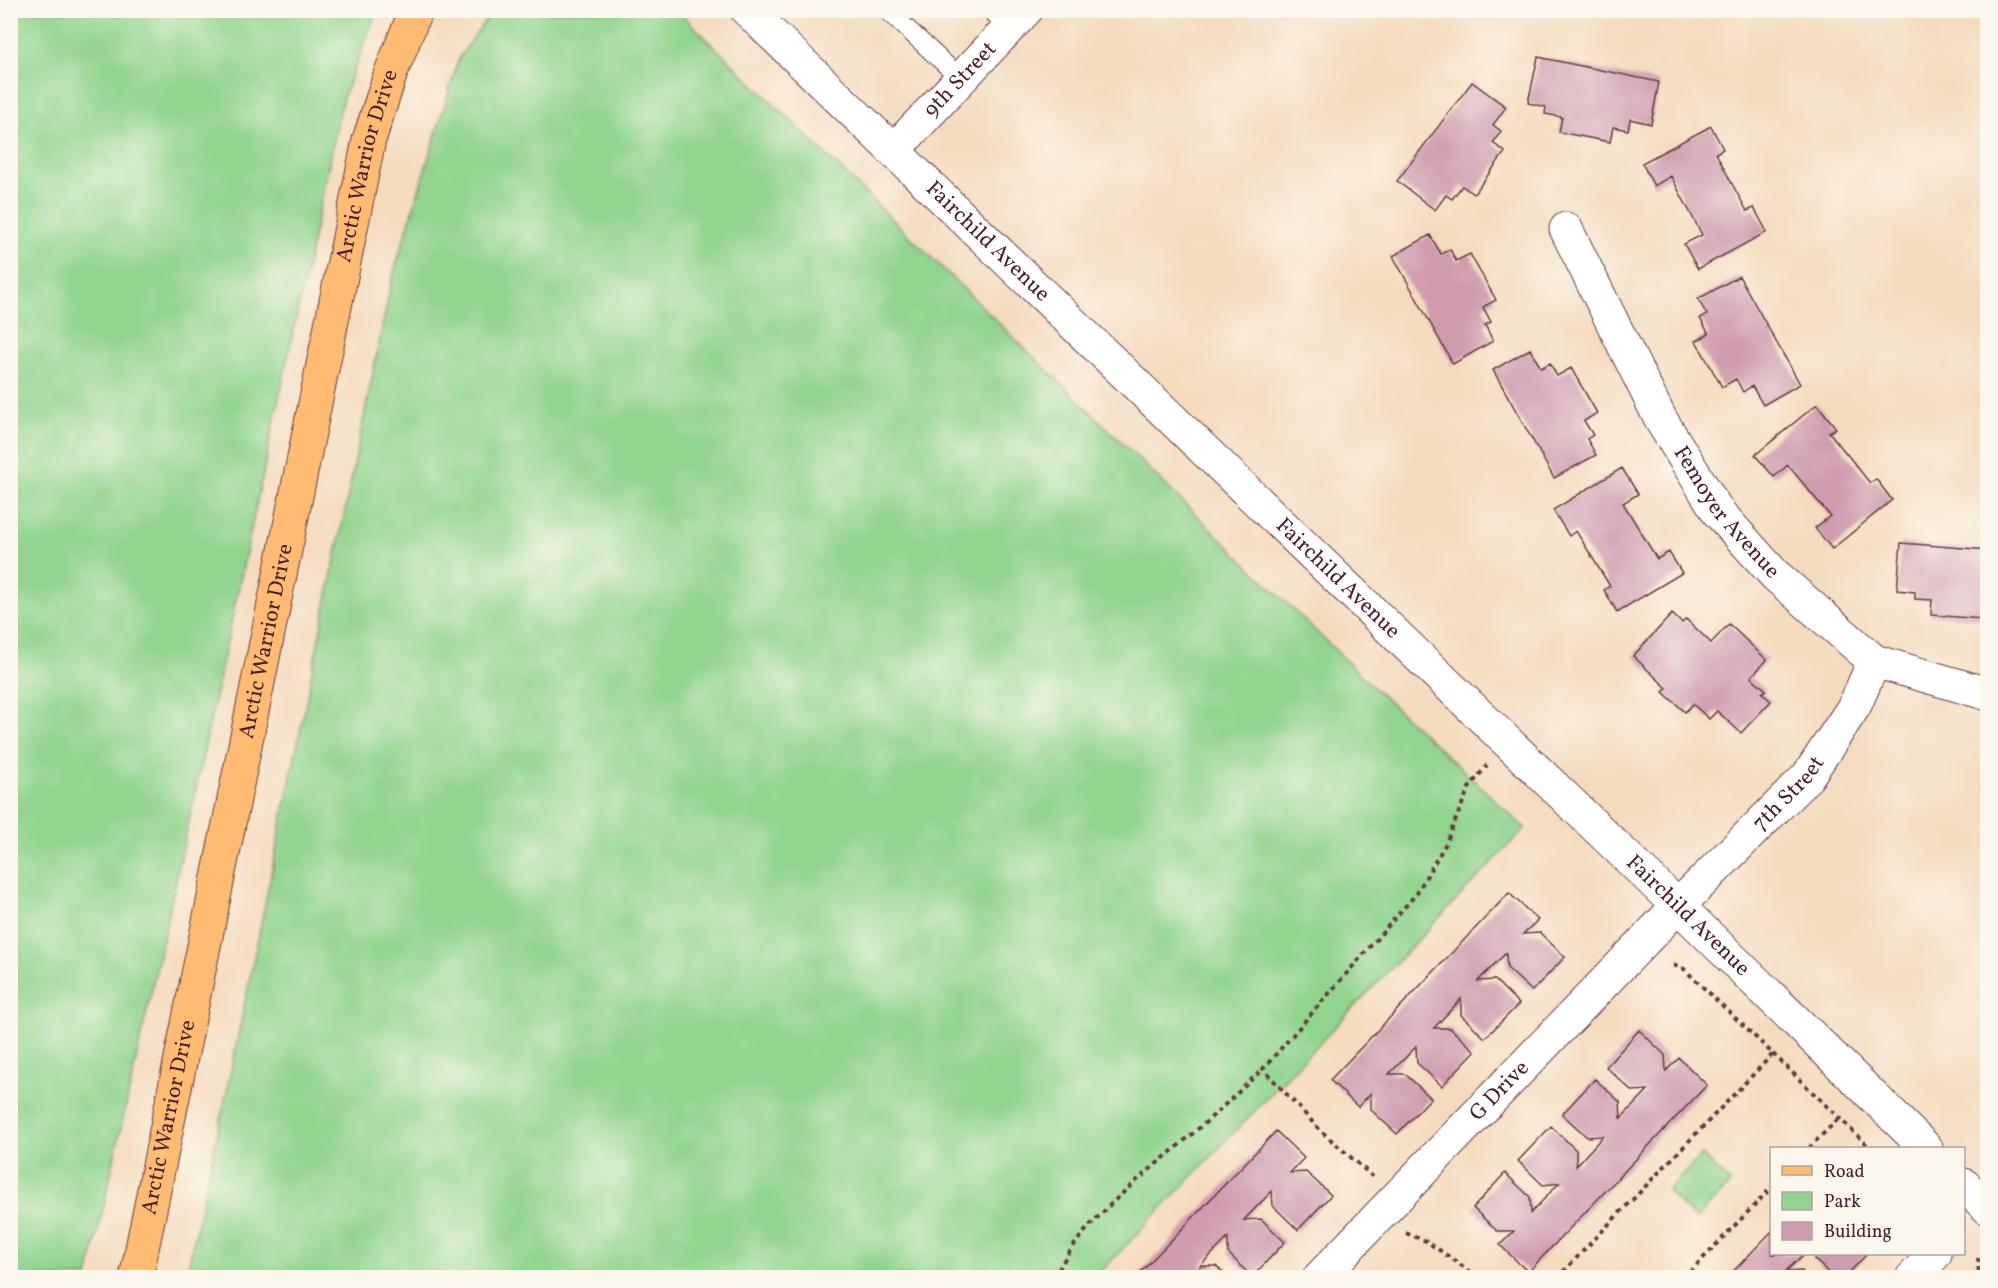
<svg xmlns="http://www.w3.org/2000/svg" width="1998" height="1288" font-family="Vollkorn,serif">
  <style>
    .green { fill: #90d48d; stroke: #6d7a5c; stroke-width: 1.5 }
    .building { fill: #cf9baf }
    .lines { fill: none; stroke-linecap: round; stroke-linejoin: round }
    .service-casing { stroke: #643b41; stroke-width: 20 }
    .minor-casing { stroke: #643b41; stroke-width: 35 }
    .primary-casing { stroke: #643b41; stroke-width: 35 }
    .path { stroke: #643b41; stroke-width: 4; stroke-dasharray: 4.5 4.5; stroke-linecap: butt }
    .service { stroke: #fff; stroke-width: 18 }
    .minor { stroke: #fff; stroke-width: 33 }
    .primary { stroke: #febb71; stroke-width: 33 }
    .labels { text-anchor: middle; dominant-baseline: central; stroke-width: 6; stroke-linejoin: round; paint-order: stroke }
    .street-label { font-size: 22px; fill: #4a1f2b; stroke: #fbf7ec }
  </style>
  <rect width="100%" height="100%" fill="#fbf7ec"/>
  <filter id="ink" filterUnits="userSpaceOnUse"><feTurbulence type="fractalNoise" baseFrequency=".0167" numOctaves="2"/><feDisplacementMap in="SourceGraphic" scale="12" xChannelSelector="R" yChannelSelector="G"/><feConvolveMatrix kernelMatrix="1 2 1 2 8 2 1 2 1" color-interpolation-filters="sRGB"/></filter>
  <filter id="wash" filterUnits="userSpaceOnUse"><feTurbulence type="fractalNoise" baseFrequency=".008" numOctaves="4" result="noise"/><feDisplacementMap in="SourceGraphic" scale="24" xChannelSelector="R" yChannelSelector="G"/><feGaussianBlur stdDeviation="1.35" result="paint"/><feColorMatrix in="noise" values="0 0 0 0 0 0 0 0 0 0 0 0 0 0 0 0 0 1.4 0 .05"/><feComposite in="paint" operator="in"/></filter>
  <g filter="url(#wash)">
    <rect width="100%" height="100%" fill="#f4dbbe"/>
    <path class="green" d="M10,11H377L343,98L186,834L88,1277H11Z
      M492,11H678L1372,686L1525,828L1096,1277H186L229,1081L392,279L459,58Z
      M1702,1155L1731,1183L1696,1219L1667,1191Z
      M1975,1265L1987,1272V1277H1957L1969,1267Z"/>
    <g id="blocks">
      <path class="building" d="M1538,57L1659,82L1651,124L1630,119L1628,130L1613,127L1610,142L1559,132L1562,117L1545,114L1546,107L1528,103Z
        M1472,82L1506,107L1493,125L1501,131L1493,143L1505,152L1474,194L1462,186L1452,199L1446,195L1435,210L1397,181Z
        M1711,126L1723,149L1716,153L1731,182L1747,211L1754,208L1767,232L1698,269L1684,244L1702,235L1671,176L1654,186L1642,163Z
        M1430,235L1441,254L1450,249L1456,261L1470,254L1496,300L1483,307L1491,322L1485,325L1493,341L1453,364L1393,256Z
        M1739,276L1800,384L1763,405L1752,386L1743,392L1736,379L1722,387L1696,341L1709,334L1700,318L1707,315L1698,299Z
        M1530,349L1541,368L1550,363L1557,376L1571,368L1597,413L1584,421L1593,435L1587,439L1596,455L1554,478L1493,370Z
        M1817,404L1836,428L1829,432L1870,483L1876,479L1892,500L1832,549L1815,528L1830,516L1788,465L1774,477L1755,455Z
        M1622,468L1638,494L1623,503L1657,559L1669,552L1682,573L1617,612L1604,590L1610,586L1576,531L1569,536L1553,510Z
        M1901,543L1988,550V603H1985L1983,619L1931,615L1932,600L1915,599V592L1897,590Z
        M1672,614L1682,623L1686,619L1711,643L1729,624L1767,660L1751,677L1766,690L1762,693L1771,701L1741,733L1717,711L1709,719L1693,704L1685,712L1663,692L1667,688L1633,656Z
        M1509,893L1538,920L1523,934L1540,933L1565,957L1532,991L1507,968L1506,953L1478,981L1495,980L1519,1004L1485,1038L1461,1015V999L1434,1028H1450L1475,1051L1442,1086L1417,1063L1416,1047L1389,1074H1405L1431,1098L1397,1134L1371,1110V1093L1358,1107L1330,1080Z
        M1639,1030L1665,1055L1666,1071L1679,1058L1707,1085L1528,1272L1500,1245L1514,1231H1497L1473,1208L1505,1173L1530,1197L1531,1213L1559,1183L1543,1185L1518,1161L1551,1126L1576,1150V1166L1603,1136L1587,1137L1562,1114L1595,1079L1620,1102L1621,1118L1648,1090L1632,1091L1606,1067Z
        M1276,1131L1304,1158L1290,1173L1306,1172L1331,1195L1298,1230L1273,1206L1272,1191L1244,1220L1261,1219L1285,1242L1252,1277L1228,1253V1238L1200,1266H1216L1229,1278H1135Z
        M1772,1231V1254H1804L1785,1272L1802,1271L1808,1278H1727Z
        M1814,1254H1867L1844,1278H1834L1814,1259Z"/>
    </g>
  </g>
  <g filter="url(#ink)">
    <use href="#blocks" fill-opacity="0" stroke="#643b41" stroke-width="1.5"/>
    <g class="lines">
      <defs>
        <path id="service" d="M887,10L961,79
          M991,10L1009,28"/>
        <g id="minor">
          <path id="s1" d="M747,10L1678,906L1926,1148"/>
          <path id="s2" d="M893,151L1026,10"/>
          <path id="s3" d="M1566,229L1661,420L1718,512L1775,575L1874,661L1988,694"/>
          <path d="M1964,1185L1988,1208"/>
          <path id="s4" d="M1319,1278L1678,906L1808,776L1855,705L1874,661"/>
          <path d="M1912,1278L1935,1254"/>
        </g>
        <g id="primary">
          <path id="s5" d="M136,1278L369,140L391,72L416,10"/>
        </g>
      </defs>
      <use href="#service" class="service-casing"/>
      <use href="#minor" class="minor-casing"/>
      <use href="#primary" class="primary-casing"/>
      <path class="path" d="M1773,1054L1870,1148
        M1809,1148L1839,1118
        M1373,1177L1320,1130L1263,1069L1416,894L1445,845L1469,788L1487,765
        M1406,1233L1426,1241L1461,1265L1475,1278
        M1978,1258L1979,1278
        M1055,1278C1077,1224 1148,1172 1191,1135C1216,1114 1239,1091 1263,1069
        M1557,1278L1773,1054L1684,969L1670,964
        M1684,1278L1772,1187"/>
      <use href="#service" class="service"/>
      <use href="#minor" class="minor"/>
      <use href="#primary" class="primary"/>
    </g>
  </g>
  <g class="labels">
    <g class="street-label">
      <text stroke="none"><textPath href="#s2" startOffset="98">9th Street</textPath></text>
      <text stroke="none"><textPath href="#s5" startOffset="1136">Arctic Warrior Drive</textPath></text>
      <text stroke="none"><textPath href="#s1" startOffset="334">Fairchild Avenue</textPath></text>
      <text stroke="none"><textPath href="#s3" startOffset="327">Femoyer Avenue</textPath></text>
      <text stroke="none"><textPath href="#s1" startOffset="820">Fairchild Avenue</textPath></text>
      <text stroke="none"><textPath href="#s5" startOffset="650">Arctic Warrior Drive</textPath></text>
      <text stroke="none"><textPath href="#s4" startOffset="675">7th Street</textPath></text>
      <text stroke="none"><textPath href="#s1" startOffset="1306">Fairchild Avenue</textPath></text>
      <text stroke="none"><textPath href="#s4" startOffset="260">G Drive</textPath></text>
      <text stroke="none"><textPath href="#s5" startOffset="164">Arctic Warrior Drive</textPath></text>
    </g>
  </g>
  <rect width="1998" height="1288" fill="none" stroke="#fbf7ec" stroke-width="36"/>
  <rect x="1770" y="1147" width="195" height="108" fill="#fbf7ec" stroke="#b4a19f" stroke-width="1.5"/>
  <rect x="1782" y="1166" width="30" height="9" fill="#febb71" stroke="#b4a19f" stroke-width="1.5"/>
  <text x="1824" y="1177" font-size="18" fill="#4a1f2b">Road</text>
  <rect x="1782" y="1192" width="30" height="18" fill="#90d48d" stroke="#b4a19f" stroke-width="1.5"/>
  <text x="1824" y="1207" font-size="18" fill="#4a1f2b">Park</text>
  <rect x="1782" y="1222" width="30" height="18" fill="#cf9baf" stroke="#b4a19f" stroke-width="1.5"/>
  <text x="1824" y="1237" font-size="18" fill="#4a1f2b">Building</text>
</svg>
